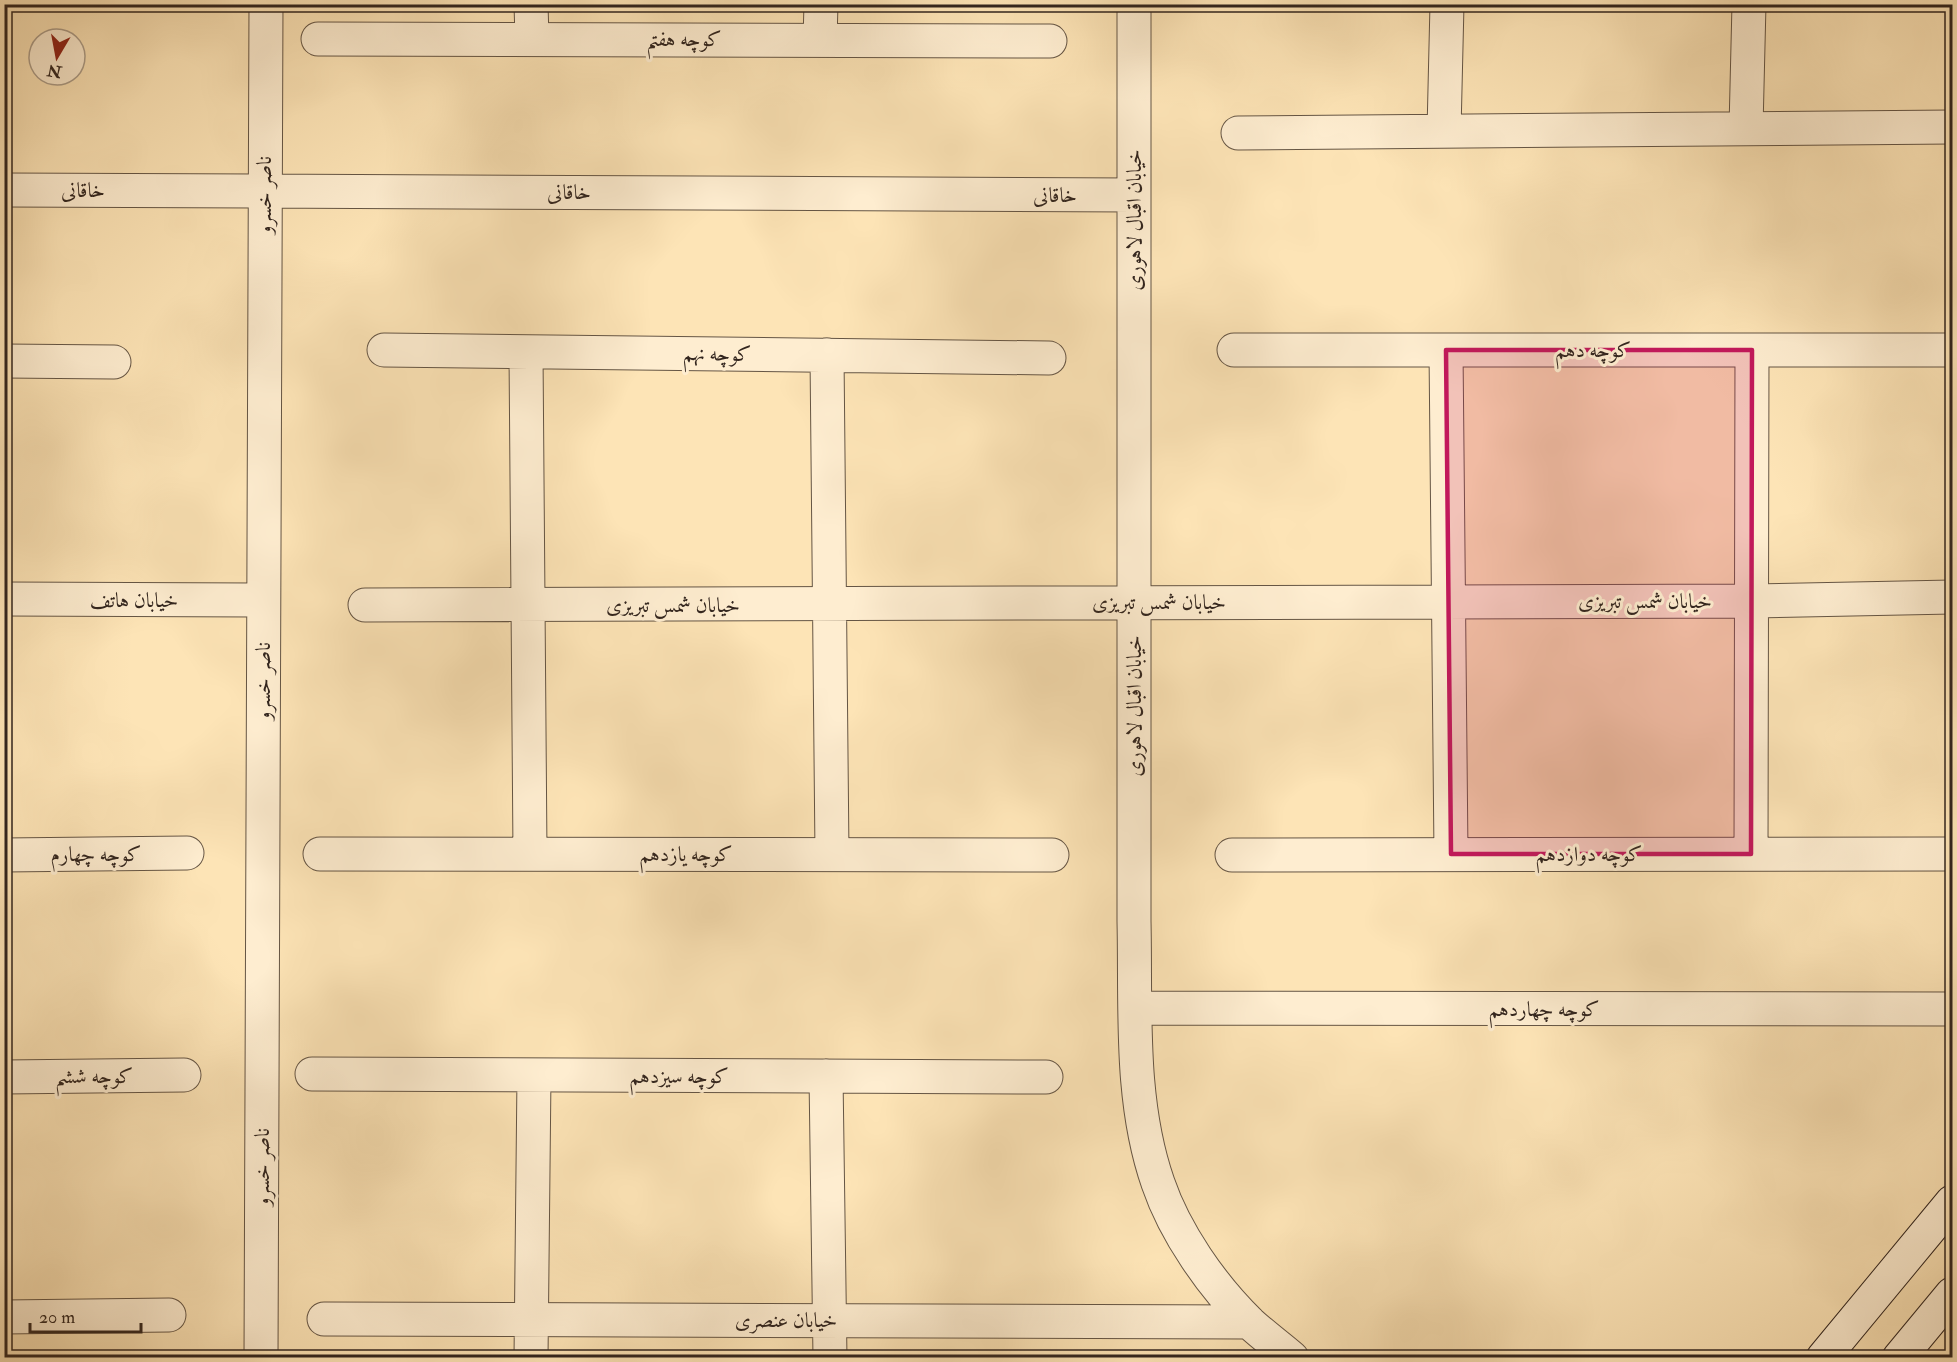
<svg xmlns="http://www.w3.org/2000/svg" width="1957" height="1362" font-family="'IM FELL Double Pica',Amiri,serif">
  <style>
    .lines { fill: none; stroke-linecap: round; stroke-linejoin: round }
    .street-casing { stroke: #655544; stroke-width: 35 }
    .secondary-casing { stroke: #32251e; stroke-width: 35 }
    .street { stroke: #feedd0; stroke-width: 33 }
    .secondary { stroke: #feedd0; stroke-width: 33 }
    .marked { fill: #c2185b; fill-opacity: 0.2; stroke: #c2185b; stroke-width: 4.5; stroke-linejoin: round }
    .labels { text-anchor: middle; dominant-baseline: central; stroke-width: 6; stroke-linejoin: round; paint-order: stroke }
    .street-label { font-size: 21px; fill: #32251e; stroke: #feedd0 }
  </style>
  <rect width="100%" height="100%" fill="#fde4b6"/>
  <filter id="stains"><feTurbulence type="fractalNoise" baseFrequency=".00333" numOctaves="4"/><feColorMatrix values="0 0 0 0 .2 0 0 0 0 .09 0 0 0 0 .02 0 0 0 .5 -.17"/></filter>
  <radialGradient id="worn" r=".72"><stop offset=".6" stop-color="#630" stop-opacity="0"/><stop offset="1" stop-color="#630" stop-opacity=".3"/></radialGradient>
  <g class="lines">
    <defs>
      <path id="street" d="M531,4L532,39
        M1134,4V921C1136,1007 1129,1100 1158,1183C1175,1233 1212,1286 1250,1323C1263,1335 1278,1346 1292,1358
        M318,39L1050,41
        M820,40L821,4
        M1746,128L1749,4
        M1444,131L1447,4
        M1238,133L1952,127
        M4,190L1134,195
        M384,350L1049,358
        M1234,350H1952
        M1446,350L1451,854
        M526,352L530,854
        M827,355L832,854
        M4,361L114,362
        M4,599L263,600
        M365,605L1752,601L1952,597
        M320,854L1052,855
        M1751,854L1752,350
        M4,855L187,853
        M1232,855L1947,854
        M1136,1008L1952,1009
        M312,1074L1046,1077
        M826,1076L830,1358
        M4,1077L184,1075
        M4,1317L169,1315
        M324,1319L1249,1322
        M261,1358L266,4
        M531,1358L534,1075"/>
      <path id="secondary" d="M1823,1358L1952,1202
        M1899,1358L1952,1294"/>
    </defs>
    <use href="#street" class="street-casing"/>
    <use href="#secondary" class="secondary-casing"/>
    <use href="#street" class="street"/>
    <use href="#secondary" class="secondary"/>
  </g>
  <path class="marked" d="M1446,350H1752L1751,854H1451Z"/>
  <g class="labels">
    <g class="street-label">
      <text x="684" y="39">کوچه هفتم</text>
      <text x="83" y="190">خاقانی</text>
      <text x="569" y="192">خاقانی</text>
      <text transform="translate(264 195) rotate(-90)">ناصر خسرو</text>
      <text x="1055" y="195">خاقانی</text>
      <text transform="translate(1134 220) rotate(-90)">خیابان اقبال لاهوری</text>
      <text x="1593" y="350">کوچه دهم</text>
      <text transform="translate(717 354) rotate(1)">کوچه نهم</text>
      <text x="134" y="600">خیابان هاتف</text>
      <text x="1645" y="601">خیابان شمس تبریزی</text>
      <text x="1159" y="602">خیابان شمس تبریزی</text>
      <text x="673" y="605">خیابان شمس تبریزی</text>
      <text transform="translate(263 681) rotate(-90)">ناصر خسرو</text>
      <text transform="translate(1134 706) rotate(-90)">خیابان اقبال لاهوری</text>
      <text x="96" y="854">کوچه چهارم</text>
      <text x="686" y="854">کوچه یازدهم</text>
      <text x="1589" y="854">کوچه دوازدهم</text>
      <text x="1544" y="1009">کوچه چهاردهم</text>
      <text x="94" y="1076">کوچه ششم</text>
      <text x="679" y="1076">کوچه سیزدهم</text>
      <text transform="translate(262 1167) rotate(-90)">ناصر خسرو</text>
      <text x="786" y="1320">خیابان عنصری</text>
    </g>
  </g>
  <rect width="1957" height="1362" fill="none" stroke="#fde4b6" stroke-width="24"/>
  <rect x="6" y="6" width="1945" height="1350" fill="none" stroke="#32251e" stroke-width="3"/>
  <rect x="12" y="12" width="1933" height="1338" fill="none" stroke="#32251e" stroke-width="1.5"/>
  <g transform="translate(57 57) rotate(190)"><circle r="28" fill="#feedd0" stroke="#ac9d89" stroke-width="1.5"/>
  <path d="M0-4.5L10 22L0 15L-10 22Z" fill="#8f2418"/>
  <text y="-9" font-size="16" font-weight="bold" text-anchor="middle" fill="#32251e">N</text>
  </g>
  <path d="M30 1323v9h111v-9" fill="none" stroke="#32251e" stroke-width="3"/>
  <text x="39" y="1323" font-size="18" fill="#32251e" stroke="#feedd0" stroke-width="4.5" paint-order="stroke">20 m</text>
  <rect width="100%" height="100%" filter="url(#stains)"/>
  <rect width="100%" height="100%" fill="url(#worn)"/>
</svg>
